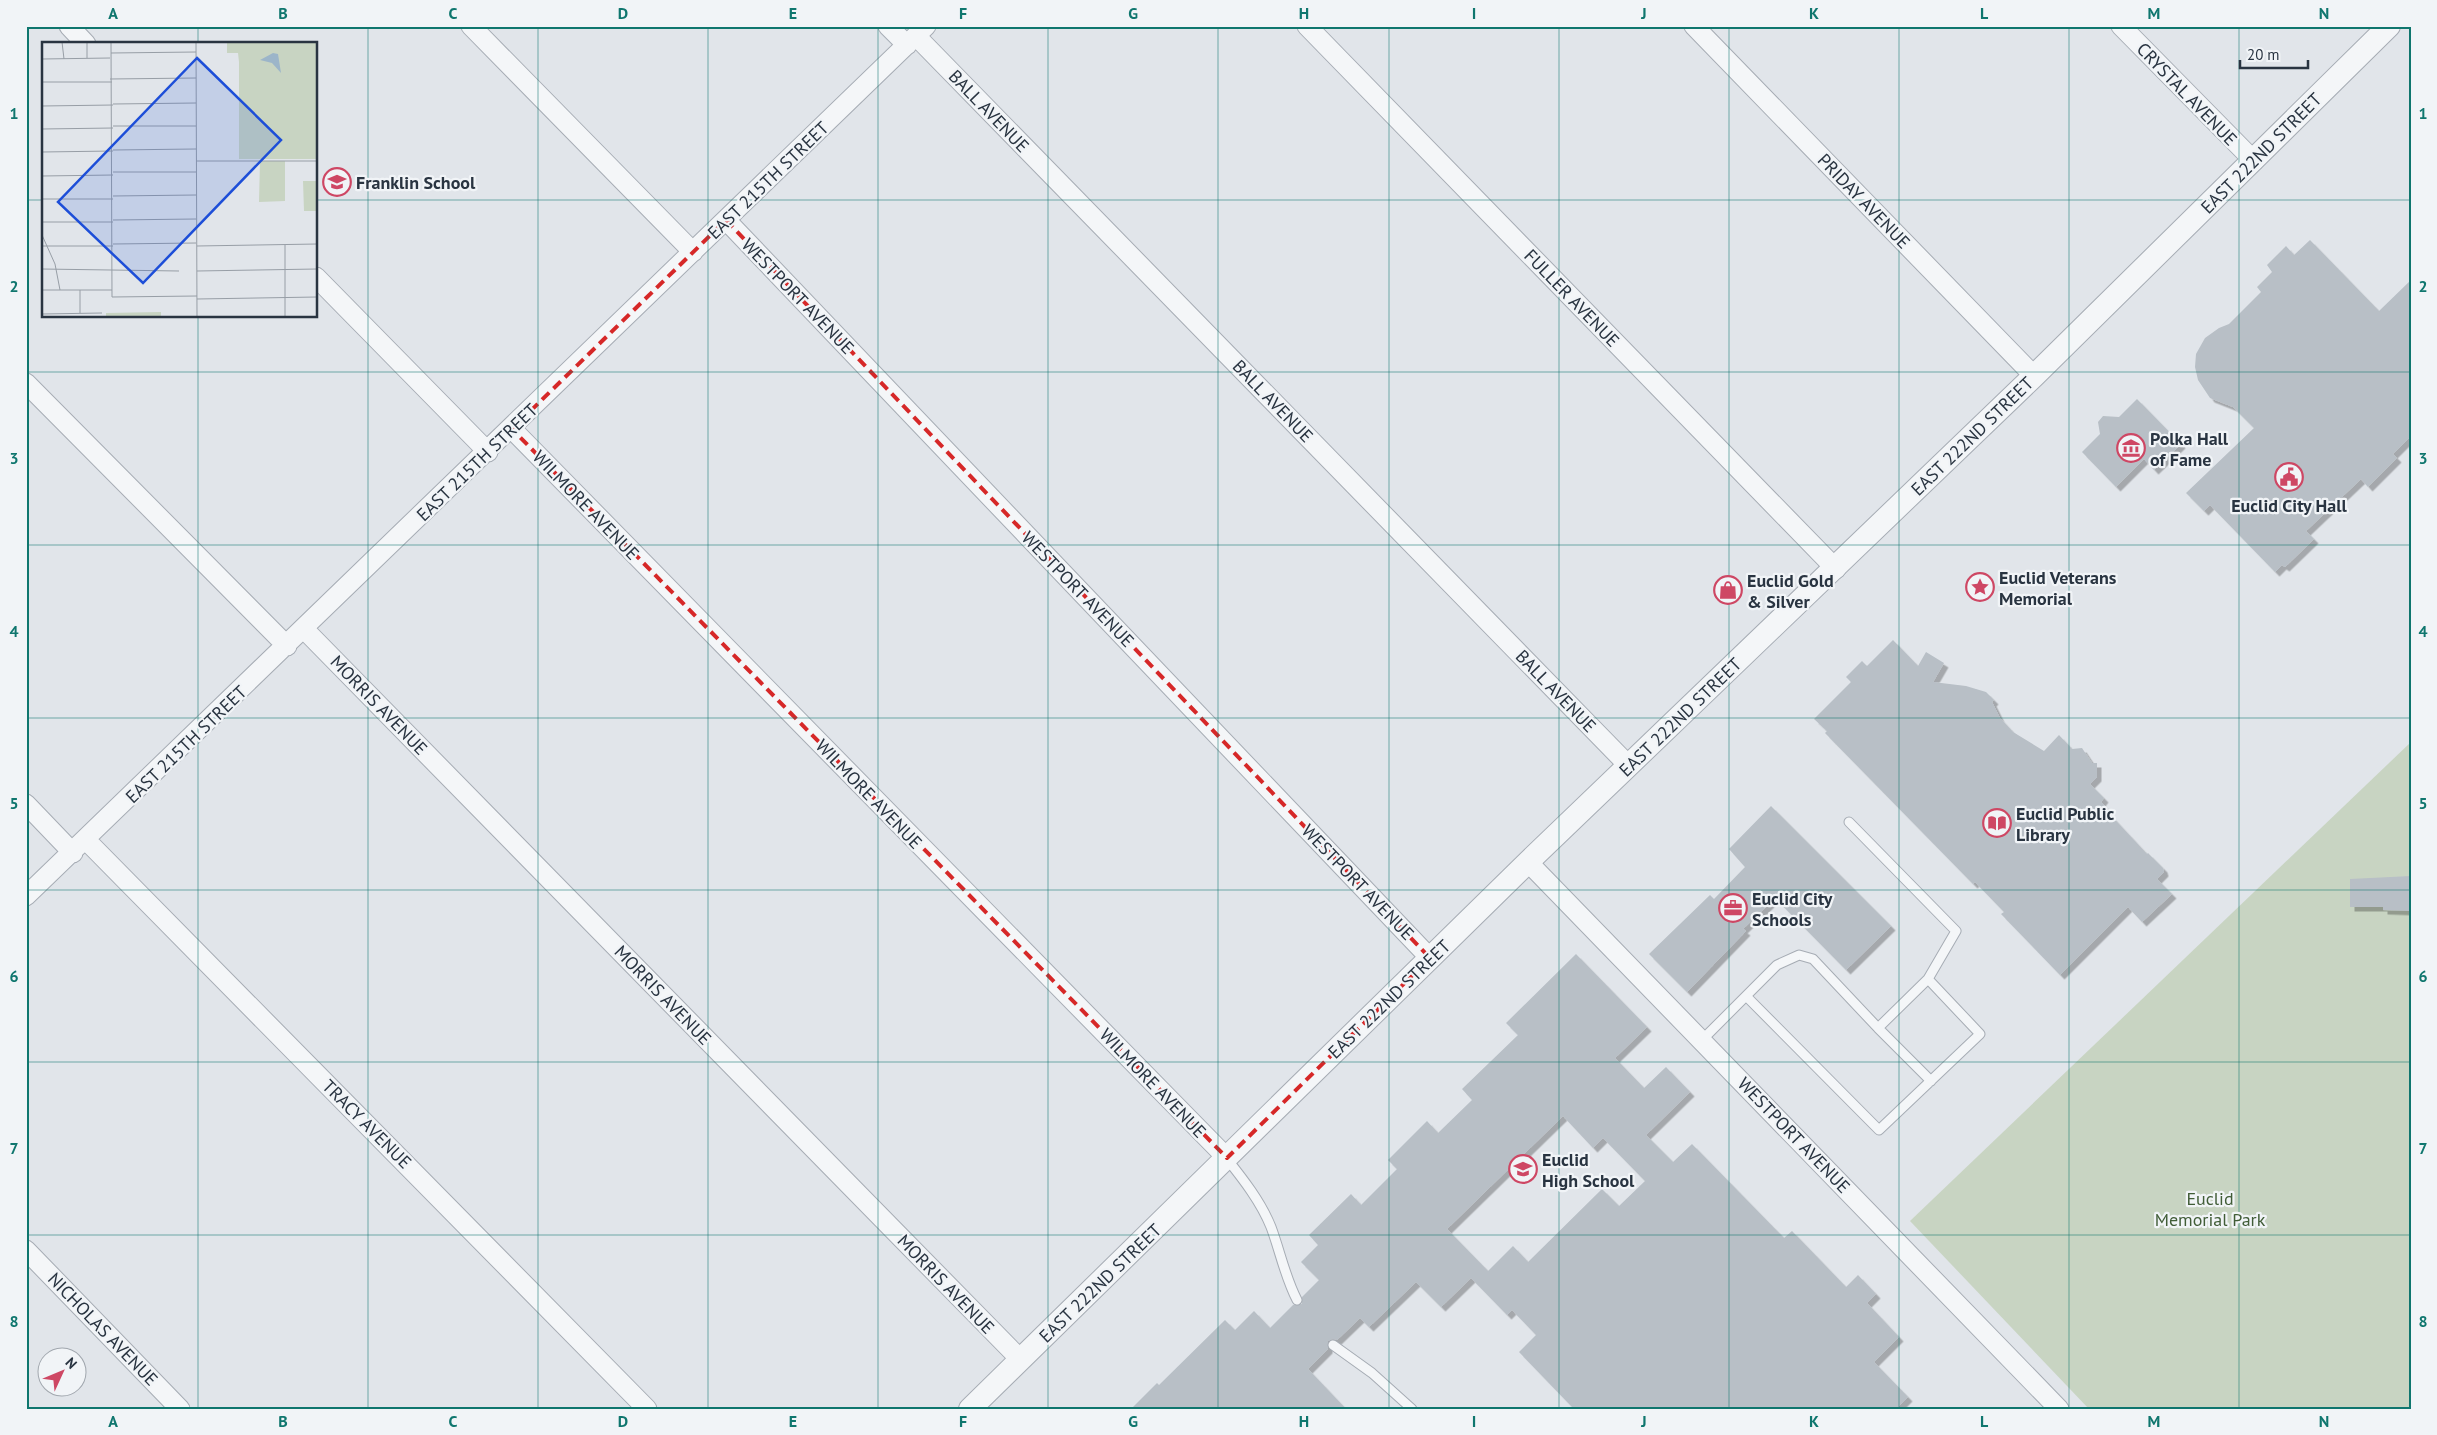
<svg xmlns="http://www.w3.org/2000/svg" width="2437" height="1435" font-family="'PT Sans',sans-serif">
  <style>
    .green { fill: #c8d4c2 }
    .building { fill: #b8bfc6; fill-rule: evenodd; filter: url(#shadow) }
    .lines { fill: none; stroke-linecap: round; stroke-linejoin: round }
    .service-casing { stroke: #a6acb4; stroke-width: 11 }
    .minor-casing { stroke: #a6acb4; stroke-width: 21 }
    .tertiary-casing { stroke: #a6acb4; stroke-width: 24 }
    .service { stroke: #f4f6f8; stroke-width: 9 }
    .minor { stroke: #f4f6f8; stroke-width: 19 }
    .tertiary { stroke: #f4f6f8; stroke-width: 22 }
    .marked { fill: none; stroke: #d62828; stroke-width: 4; stroke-dasharray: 10 6; stroke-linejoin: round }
    .grid { fill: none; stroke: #0f766e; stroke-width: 1; stroke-opacity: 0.55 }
    .labels { text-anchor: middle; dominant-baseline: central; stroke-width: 4.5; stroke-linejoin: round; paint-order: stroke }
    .street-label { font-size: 18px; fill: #293441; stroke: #f1f4f7 }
    .poi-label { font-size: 18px; font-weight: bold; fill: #293441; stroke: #f1f4f7; text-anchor: start }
    .park-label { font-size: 18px; fill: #415d37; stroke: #f1f4f7 }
    .inset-road { fill: none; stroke: #979ea6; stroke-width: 1 }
    .view { fill: #1d4ed8; fill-opacity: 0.15; stroke: #1d4ed8; stroke-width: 2.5 }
    .inset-edge { fill: none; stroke: #293441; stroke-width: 2.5 }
    .neatline { fill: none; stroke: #0f766e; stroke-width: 2 }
    .grid-label { font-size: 16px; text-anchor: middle; font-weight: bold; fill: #0f766e }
  </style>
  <defs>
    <filter id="shadow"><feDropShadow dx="4.5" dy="4.5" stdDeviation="0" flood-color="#0004"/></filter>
  </defs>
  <rect width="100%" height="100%" fill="#e1e5ea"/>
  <path class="green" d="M2411,742V1409H2089L1910,1221Z"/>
  <path class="building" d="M2310,240L2379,311L2411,280V436L2393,454L2397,458L2368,487L2361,479L2306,531L2314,539L2285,567L2282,565L2275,572L2210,505L2204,511L2186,493L2254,428L2233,407L2210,398L2198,380L2195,367L2196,354L2205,338L2219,328L2229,324L2261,292L2257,287L2272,272L2267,265L2286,246L2294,255Z
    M2137,399L2181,444L2154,470L2144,459L2116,487L2082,452L2100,434L2098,422L2103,416L2119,417Z
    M1893,640L1918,666L1926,652L1944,663L1933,682L1966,686L1986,692L1994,700L1992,702L2000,718L2013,732L2044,751L2059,735L2072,749L2082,748L2092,763H2097V777L2090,784L2104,798L2101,802L2105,806L2104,808L2147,854L2148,853L2163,868L2164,872L2157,879L2172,894L2142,922L2128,907L2060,975L2001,914L2004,912L1975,882L1973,884L1825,733L1827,731L1814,719L1851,682L1846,677L1862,661L1867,666Z
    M1771,806L1891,926L1846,970L1775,898L1743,929L1746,931L1687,992L1649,954L1710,895L1714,899L1745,867L1729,849Z
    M2411,876V911L2383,910V907H2350V879Z
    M1576,954L1647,1027L1615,1058L1644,1088L1666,1067L1690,1092L1646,1135L1673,1162L1692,1144L1784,1238L1792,1231L1846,1287L1858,1275L1876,1294L1867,1303L1899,1337L1874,1362L1908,1397L1896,1409H1574L1519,1352L1536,1335L1512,1310L1507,1315L1471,1278L1441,1307L1416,1282L1369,1327L1360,1318L1337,1340L1333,1339L1328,1341V1349L1308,1369L1346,1409H1131L1157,1383L1159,1385L1225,1320L1235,1330L1254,1311L1270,1328L1293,1305L1302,1304V1297L1319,1280L1301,1262L1318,1245L1309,1235L1351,1194L1361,1205L1397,1169L1388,1160L1427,1121L1438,1133L1472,1100L1462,1089L1518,1035L1506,1023ZM1563,1116L1593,1148L1603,1138L1645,1181L1619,1206L1602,1189L1528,1262L1513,1246L1488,1271L1447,1229Z"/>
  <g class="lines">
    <defs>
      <path id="service" d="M1849,822L1956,931L1928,979
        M1746,996L1879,1130L1980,1034L1928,979L1878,1028L1931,1081
        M1702,1040L1777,965L1799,955L1813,959L1878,1028
        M1227,1159C1243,1179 1261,1202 1271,1227C1280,1251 1285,1277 1297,1300
        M1333,1345L1372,1373L1412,1409"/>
      <path id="minor" d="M69,26L86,44
        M471,26L693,252
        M888,26L907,45
        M1307,26L1836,569
        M1694,26L2034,376
        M2121,26L2254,161
        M916,36L1629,766
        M726,220L1430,958
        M316,277L488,452
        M26,383L287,646
        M512,429L1227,1158
        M304,629L1021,1360
        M26,804L73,853
        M86,840L647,1409
        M1528,862L2059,1409
        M26,896L926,26
        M26,1250L180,1409"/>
      <path id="tertiary" d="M970,1409L1528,862L2034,376L2389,26"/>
    </defs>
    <use href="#service" class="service-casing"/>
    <use href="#minor" class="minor-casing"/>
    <use href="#tertiary" class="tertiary-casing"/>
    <use href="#service" class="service"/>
    <use href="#minor" class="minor"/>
    <use href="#tertiary" class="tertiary"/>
  </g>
  <path class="marked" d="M726,220L1430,958L1227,1158L512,429Z"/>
  <path class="grid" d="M198,26V44M368,26V1409M538,26V1409M708,26V1409M878,26V1409M1048,26V1409M1218,26V1409M1389,26V1409M1559,26V1409M1729,26V1409M1899,26V1409M2069,26V1409M2239,26V1409M26,200H44M316,200H2411M198,316V1409M26,372H2411M26,545H2411M26,718H2411M26,890H2411M26,1062H2411M26,1235H2411"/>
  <defs>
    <symbol id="school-ring" viewBox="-11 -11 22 22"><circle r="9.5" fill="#f1f4f7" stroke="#ce4764" stroke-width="1.5"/><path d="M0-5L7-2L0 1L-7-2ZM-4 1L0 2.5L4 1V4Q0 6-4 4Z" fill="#ce4764"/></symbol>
    <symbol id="museum-ring" viewBox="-11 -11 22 22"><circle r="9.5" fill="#f1f4f7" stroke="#ce4764" stroke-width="1.5"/><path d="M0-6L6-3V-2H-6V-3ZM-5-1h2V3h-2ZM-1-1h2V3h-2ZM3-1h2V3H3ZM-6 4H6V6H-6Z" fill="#ce4764"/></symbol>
    <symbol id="civic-ring" viewBox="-11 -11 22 22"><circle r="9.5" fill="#f1f4f7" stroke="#ce4764" stroke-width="1.5"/><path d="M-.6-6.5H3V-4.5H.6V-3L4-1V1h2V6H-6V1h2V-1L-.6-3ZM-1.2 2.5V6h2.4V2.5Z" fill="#ce4764"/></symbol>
    <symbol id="sight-ring" viewBox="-11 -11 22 22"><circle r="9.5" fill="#f1f4f7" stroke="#ce4764" stroke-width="1.5"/><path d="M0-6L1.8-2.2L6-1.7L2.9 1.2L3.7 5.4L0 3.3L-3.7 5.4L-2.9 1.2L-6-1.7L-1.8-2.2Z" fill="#ce4764"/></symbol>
    <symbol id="shop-ring" viewBox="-11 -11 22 22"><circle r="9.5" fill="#f1f4f7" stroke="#ce4764" stroke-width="1.5"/><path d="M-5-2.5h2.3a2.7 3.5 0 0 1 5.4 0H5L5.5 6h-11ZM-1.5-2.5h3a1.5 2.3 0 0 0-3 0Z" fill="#ce4764"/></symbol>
    <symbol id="library-ring" viewBox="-11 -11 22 22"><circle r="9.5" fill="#f1f4f7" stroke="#ce4764" stroke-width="1.5"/><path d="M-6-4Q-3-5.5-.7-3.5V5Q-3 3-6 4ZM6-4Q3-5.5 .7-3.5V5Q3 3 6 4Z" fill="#ce4764"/></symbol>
    <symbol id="office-ring" viewBox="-11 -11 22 22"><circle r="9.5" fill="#f1f4f7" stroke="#ce4764" stroke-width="1.5"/><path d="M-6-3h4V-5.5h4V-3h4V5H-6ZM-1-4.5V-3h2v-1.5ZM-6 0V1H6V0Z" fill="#ce4764"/></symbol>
  </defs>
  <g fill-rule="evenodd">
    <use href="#school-ring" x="321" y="166" width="32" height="32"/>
    <use href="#museum-ring" x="2115" y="432" width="32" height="32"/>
    <use href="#civic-ring" x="2273" y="461" width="32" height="32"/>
    <use href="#sight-ring" x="1964" y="571" width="32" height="32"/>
    <use href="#shop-ring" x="1712" y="574" width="32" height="32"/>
    <use href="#library-ring" x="1981" y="807" width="32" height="32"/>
    <use href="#office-ring" x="1717" y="892" width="32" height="32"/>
    <use href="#school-ring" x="1507" y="1153" width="32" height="32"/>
  </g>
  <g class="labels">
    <g class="street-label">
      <text transform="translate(2187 94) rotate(46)">CRYSTAL AVENUE</text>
      <text transform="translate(989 111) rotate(46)">BALL AVENUE</text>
      <text transform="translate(2261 153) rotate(-45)">EAST 222ND STREET</text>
      <text transform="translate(768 180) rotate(-44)">EAST 215TH STREET</text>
      <text transform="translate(1864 201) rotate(46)">PRIDAY AVENUE</text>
      <text transform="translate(798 296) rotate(46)">WESTPORT AVENUE</text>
      <text transform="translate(1572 298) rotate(46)">FULLER AVENUE</text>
      <text transform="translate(1273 401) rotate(46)">BALL AVENUE</text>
      <text transform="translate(1972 436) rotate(-44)">EAST 222ND STREET</text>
      <text transform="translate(477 462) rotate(-44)">EAST 215TH STREET</text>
      <text transform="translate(586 505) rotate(46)">WILMORE AVENUE</text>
      <text transform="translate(1078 589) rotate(46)">WESTPORT AVENUE</text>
      <text transform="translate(1556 691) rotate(46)">BALL AVENUE</text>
      <text transform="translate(379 705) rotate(46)">MORRIS AVENUE</text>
      <text transform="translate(1680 717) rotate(-44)">EAST 222ND STREET</text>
      <text transform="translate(186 744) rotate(-44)">EAST 215TH STREET</text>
      <text transform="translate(869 794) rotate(46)">WILMORE AVENUE</text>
      <text transform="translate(1358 882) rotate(46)">WESTPORT AVENUE</text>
      <text transform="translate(663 995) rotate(46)">MORRIS AVENUE</text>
      <text transform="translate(1389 999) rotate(-44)">EAST 222ND STREET</text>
      <text transform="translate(1153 1083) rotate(46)">WILMORE AVENUE</text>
      <text transform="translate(367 1124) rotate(45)">TRACY AVENUE</text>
      <text transform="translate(1794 1135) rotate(46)">WESTPORT AVENUE</text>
      <text transform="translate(1100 1283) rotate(-44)">EAST 222ND STREET</text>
      <text transform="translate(946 1284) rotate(46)">MORRIS AVENUE</text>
      <text transform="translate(103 1329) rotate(46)">NICHOLAS AVENUE</text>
    </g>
    <g class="poi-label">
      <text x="356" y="182">Franklin School</text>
      <text x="2150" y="438">Polka Hall<tspan x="2150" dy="21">of Fame</tspan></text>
      <text x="2289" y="505" text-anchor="middle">Euclid City Hall</text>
      <text x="1999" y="577">Euclid Veterans<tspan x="1999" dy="21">Memorial</tspan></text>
      <text x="1747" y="580">Euclid Gold<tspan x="1747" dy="21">&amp; Silver</tspan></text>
      <text x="2016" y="813">Euclid Public<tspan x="2016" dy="21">Library</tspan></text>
      <text x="1752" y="898">Euclid City<tspan x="1752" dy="21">Schools</tspan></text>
      <text x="1542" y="1159">Euclid<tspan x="1542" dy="21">High School</tspan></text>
    </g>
    <g class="park-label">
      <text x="2210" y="1198">Euclid<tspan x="2210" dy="21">Memorial Park</tspan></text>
    </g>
  </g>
  <g transform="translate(42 42)">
    <rect width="275" height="275" fill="#e1e5ea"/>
    <path d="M185,0H275V117H197V20L196,11H185ZM218,119H243V159L217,160ZM261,139H275V169H262ZM119,270V275H64V271Z" fill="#c8d4c2"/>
    <path d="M231,11L236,12L239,31L230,21L218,18Z" fill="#9cb5c9"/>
    <path class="inset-road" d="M20,0L22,17M69,0L70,255L155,254M154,0L155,275M69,11L154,10M45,16V0M0,17L68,16M68,37L154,36M0,40H70M71,62L154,61M0,64L71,63M71,84H154M0,87L71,86M71,108L154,107M0,110L71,109M154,119H275M71,130H154M0,134L71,133M71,154L154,153M0,157H71M71,178L154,177M0,180H71M0,193L13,222L18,248M71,202L154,201M243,203V275M0,204H71M155,204L275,202M0,227L137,229M155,229L275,227M0,248H70M38,248V271M155,257L275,255M0,272L60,271"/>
    <path class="view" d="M155,16L239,98L101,241L16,160Z"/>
    <rect width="275" height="275" class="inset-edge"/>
  </g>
  <rect width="2437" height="1435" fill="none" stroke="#f1f4f7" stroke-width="55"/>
  <g transform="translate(62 1372) rotate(46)"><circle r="24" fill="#f1f4f7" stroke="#a1a7ae"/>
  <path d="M0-4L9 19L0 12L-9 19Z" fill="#ce4764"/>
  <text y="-8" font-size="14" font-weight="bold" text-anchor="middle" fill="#293441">N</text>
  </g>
  <path d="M2240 60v8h68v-8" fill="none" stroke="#293441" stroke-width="2.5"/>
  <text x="2247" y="60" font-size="15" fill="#293441" stroke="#f1f4f7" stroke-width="4" paint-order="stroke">20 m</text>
  <rect x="28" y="28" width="2382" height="1380" class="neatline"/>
  <g class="grid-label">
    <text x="113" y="19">A</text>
    <text x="283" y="19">B</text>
    <text x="453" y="19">C</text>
    <text x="623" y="19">D</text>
    <text x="793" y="19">E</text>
    <text x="963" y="19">F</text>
    <text x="1133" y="19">G</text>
    <text x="1304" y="19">H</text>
    <text x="1474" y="19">I</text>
    <text x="1644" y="19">J</text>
    <text x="1814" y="19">K</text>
    <text x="1984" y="19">L</text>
    <text x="2154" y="19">M</text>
    <text x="2324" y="19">N</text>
    <text x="14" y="119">1</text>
    <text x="2423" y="119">1</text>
    <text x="14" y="292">2</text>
    <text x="2423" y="292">2</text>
    <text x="14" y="464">3</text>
    <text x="2423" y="464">3</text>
    <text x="14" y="637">4</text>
    <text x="2423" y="637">4</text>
    <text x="14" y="809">5</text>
    <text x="2423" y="809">5</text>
    <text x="14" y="982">6</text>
    <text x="2423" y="982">6</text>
    <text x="14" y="1154">7</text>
    <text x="2423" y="1154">7</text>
    <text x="14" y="1327">8</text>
    <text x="2423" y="1327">8</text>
    <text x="113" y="1427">A</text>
    <text x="283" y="1427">B</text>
    <text x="453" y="1427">C</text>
    <text x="623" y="1427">D</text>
    <text x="793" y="1427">E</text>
    <text x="963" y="1427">F</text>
    <text x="1133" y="1427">G</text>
    <text x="1304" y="1427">H</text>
    <text x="1474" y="1427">I</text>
    <text x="1644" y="1427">J</text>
    <text x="1814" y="1427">K</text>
    <text x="1984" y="1427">L</text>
    <text x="2154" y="1427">M</text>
    <text x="2324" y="1427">N</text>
  </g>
</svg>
